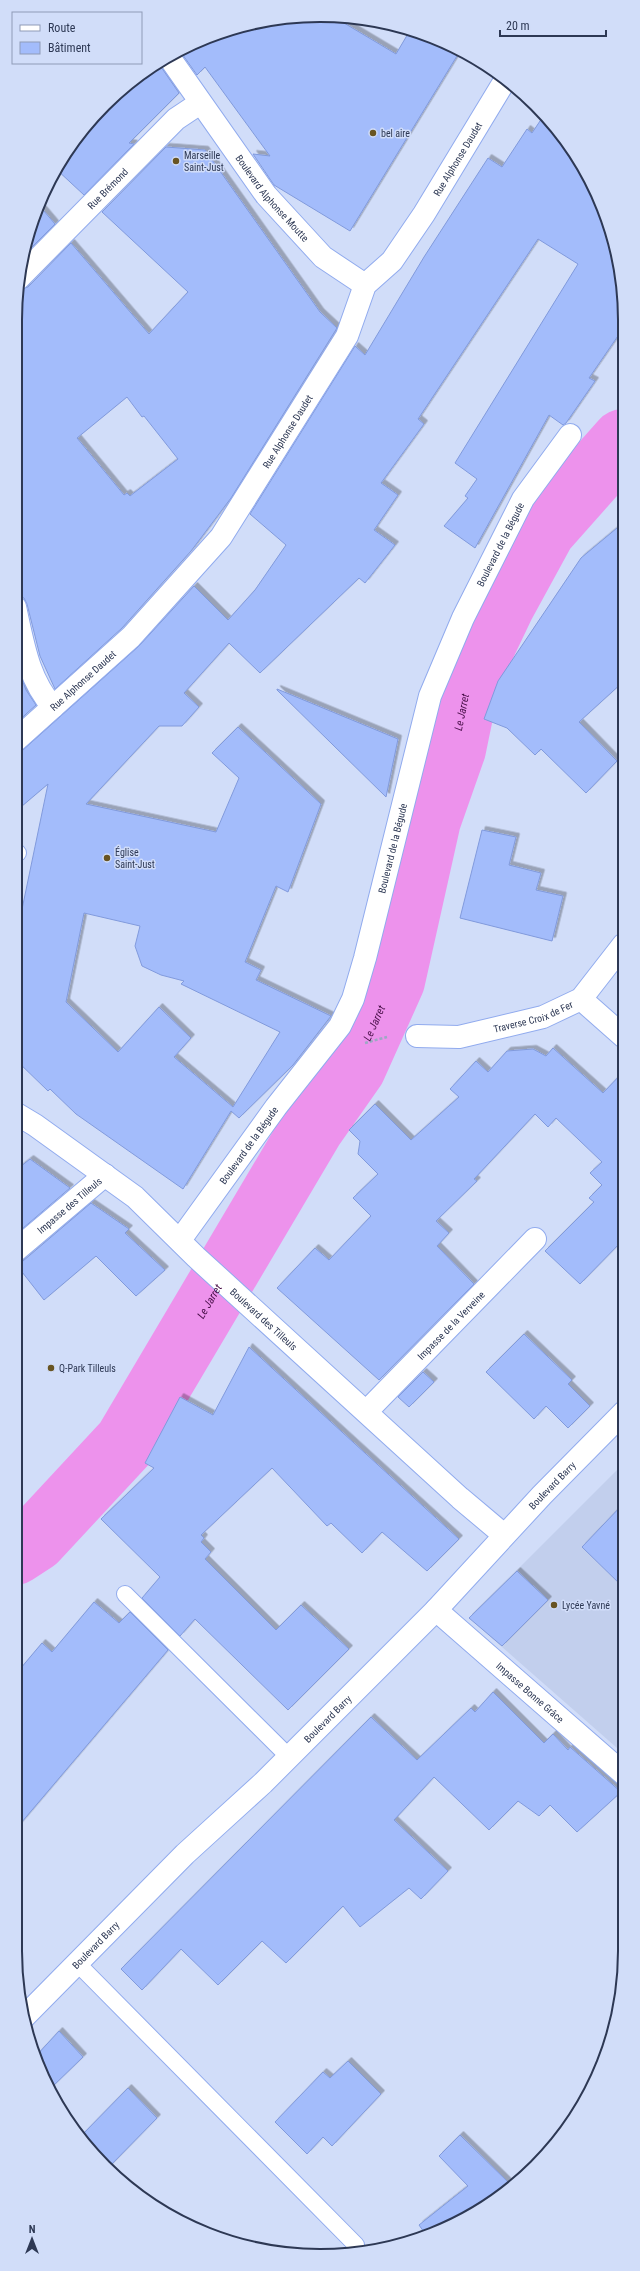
<svg xmlns="http://www.w3.org/2000/svg" width="640" height="2271" font-family="'Roboto Condensed',sans-serif">
  <style>
    .built { fill: #c2cfed }
    .lines { fill: none; stroke-linecap: round; stroke-linejoin: round }
    .river { stroke: #ed92ec; stroke-width: 64 }
    .building { fill: #a3bcfb; stroke: #819adc; fill-rule: evenodd; filter: url(#shadow) }
    .service-casing { stroke: #91abee; stroke-width: 18 }
    .minor-casing { stroke: #91abee; stroke-width: 24 }
    .tertiary-casing { stroke: #91abee; stroke-width: 24 }
    .path { stroke: #9da8c4; stroke-width: 2.5; stroke-dasharray: 3 2; stroke-linecap: butt }
    .service { stroke: #fff; stroke-width: 16 }
    .minor { stroke: #fff; stroke-width: 22 }
    .tertiary { stroke: #fff; stroke-width: 22 }
    .poi-dot { fill: #685423; stroke: #d1ddf9; stroke-width: 1.5 }
    .labels { text-anchor: middle; dominant-baseline: central; stroke-width: 3; stroke-linejoin: round; paint-order: stroke }
    .poi-label { font-size: 10px; fill: #2d3854; stroke: #d1ddf9; text-anchor: start }
    .street-label { font-size: 10px; fill: #2d3854; stroke: #d1ddf9 }
    .water-label { font-size: 11px; font-style: italic; fill: #480f48; stroke: #d1ddf9 }
    .rim { fill: none; stroke: #2d3854; stroke-width: 2 }
  </style>
  <defs>
    <filter id="shadow"><feDropShadow dx="3.5" dy="-3.5" stdDeviation="0" flood-color="#0004"/></filter>
  </defs>
  <rect width="100%" height="100%" fill="#d1ddf9"/>
  <path class="built" d="M624,1463L625,1755L469,1618Z"/>
  <g class="lines">
    <path class="river" id="s1" d="M15,1553L35,1540L126,1442L312,1128L354,1068L393,981L429,820L454,749L469,676L503,605L544,530L623,441"/>
  </g>
  <path class="building" d="M320,15L337,17L339,20L396,54L409,32L460,51L350,231L274,185L253,154L270,156L205,67L197,75L180,51L203,38L260,21Z
    M161,67L179,93L129,143L134,144L84,195L56,169L66,151L104,104L142,73L146,79Z
    M544,115L549,119L594,185L622,280V330L589,378L595,381L566,423L563,425L549,415L475,548L444,526L468,498L465,496L477,479L455,463L578,264L538,239L418,419L424,424L381,483L398,495L374,530L395,545L365,583L359,578L260,673L229,643L184,693L199,707L182,726H159L86,804L216,832L239,778L212,753L238,727L321,804L288,892L276,886L245,962L261,970L256,980L331,1016L293,1065L239,1118L231,1111L183,1189L76,1114L50,1089L48,1091L15,1059V943L48,784L15,812V753L23,750L139,646L194,586L228,620L255,590L286,545L250,514L355,346L365,355L424,257L488,158L502,167L527,129L532,133ZM84,913L140,926L135,946L142,966L161,975L184,981L181,984L280,1032L233,1107L174,1057L191,1038L159,1007L118,1052L66,1002Z
    M166,147L205,150L320,312L337,328L231,498L191,551L122,628L55,689L40,656L27,604L24,598L15,595V320L18,290L28,287L71,243L149,334L188,292L102,212ZM127,397L142,417L144,416L178,459L130,496L127,493L124,495L77,438Z
    M38,204L55,224L22,257L34,218Z
    M623,523V682L579,722L617,761L586,793L541,749L535,755L507,728L484,719L498,681L581,558Z
    M15,661L26,690L36,705L15,724Z
    M277,689L398,739L386,797L277,690Z
    M482,830L516,837L509,865L541,873L536,890L563,896L552,941L460,918Z
    M553,1048L603,1093L624,1071V1239L580,1284L545,1251L594,1202L589,1198L602,1185L590,1173L602,1162L556,1118L548,1127L535,1114L474,1179L477,1181L436,1221L449,1233L437,1246L474,1284L379,1380L277,1288L315,1248L329,1260L371,1216L353,1198L378,1174L358,1154L360,1141L349,1130L375,1104L411,1140L459,1097L450,1089L476,1061L488,1072L507,1051L533,1049L546,1056Z
    M30,1159L70,1188L15,1235V1171Z
    M91,1203L129,1229L125,1233L165,1270L136,1296L96,1256L44,1300L15,1263L23,1261Z
    M524,1334L572,1380L568,1384L590,1406L568,1428L546,1406L534,1419L486,1372Z
    M249,1347L459,1539L427,1571L382,1532L362,1553L331,1523L327,1526L272,1468L201,1535L204,1538L201,1542L211,1552L205,1559L276,1630L301,1605L349,1649L288,1710L195,1619L180,1636L142,1598L160,1577L101,1519L154,1468L145,1463L180,1397L213,1415Z
    M423,1372L434,1382L409,1407L398,1397Z
    M624,1503V1588L582,1547Z
    M517,1571L548,1600L502,1646L469,1618Z
    M94,1602L119,1623L130,1612L168,1650L15,1830V1675L42,1643L52,1652Z
    M493,1692L544,1743L553,1734L568,1750L570,1747L621,1792L577,1832L550,1805L539,1816L518,1801L489,1830L434,1777L394,1820L448,1871L421,1899L409,1888L360,1927L343,1906L286,1963L262,1941L218,1985L181,1949L142,1990L121,1969L371,1717L417,1760L471,1708L475,1712Z
    M59,2031L83,2057L51,2088L38,2068L35,2057Z
    M348,2061L381,2094L332,2146L323,2137L307,2154L275,2122L323,2072L330,2078Z
    M128,2088L157,2118L108,2168L91,2152L81,2136Z
    M460,2135L512,2186L505,2193L455,2224L426,2235L419,2225L468,2186L439,2156Z"/>
  <g class="lines">
    <defs>
      <path id="service" d="M15,850L18,853
        M125,1594L289,1757
        M77,1963L356,2245"/>
      <g id="minor">
        <path d="M15,607C23,643 28,679 53,707"/>
        <path d="M581,999L624,1037"/>
        <path id="s2" d="M417,1036L459,1037L543,1017L581,999L623,945"/>
        <path id="s3" d="M15,1113L35,1125L135,1197L196,1257L460,1498L504,1535"/>
        <path id="s4" d="M180,1240L276,1107L340,1026L353,999L365,958L430,696L463,618L523,499L570,435"/>
        <path id="s5" d="M15,1251L105,1175"/>
        <path id="s6" d="M367,1411L535,1239"/>
        <path id="s7" d="M436,1610L625,1775"/>
        <path id="s8" d="M23,2018L185,1854L263,1783L436,1610L542,1495L624,1412"/>
      </g>
      <g id="tertiary">
        <path id="s9" d="M169,57L266,195L323,257L365,285"/>
        <path id="s10" d="M19,278L176,119L200,103"/>
        <path id="s11" d="M15,741L131,637L221,537L347,336L365,285L392,261L424,214L504,82"/>
      </g>
    </defs>
    <use href="#service" class="service-casing"/>
    <use href="#minor" class="minor-casing"/>
    <use href="#tertiary" class="tertiary-casing"/>
    <path class="path" d="M365,1043L387,1037"/>
    <use href="#service" class="service"/>
    <use href="#minor" class="minor"/>
    <use href="#tertiary" class="tertiary"/>
  </g>
  <g class="poi-dot">
    <circle cx="373" cy="133" r="4"/>
    <circle cx="176" cy="161" r="4"/>
    <circle cx="107" cy="858" r="4"/>
    <circle cx="51" cy="1368" r="4"/>
    <circle cx="554" cy="1605" r="4"/>
  </g>
  <g class="labels">
    <g class="poi-label">
      <text x="381" y="133">bel aire</text>
      <text x="184" y="155">Marseille<tspan x="184" dy="12">Saint-Just</tspan></text>
      <text x="115" y="852">Église<tspan x="115" dy="12">Saint-Just</tspan></text>
      <text x="59" y="1368">Q-Park Tilleuls</text>
      <text x="562" y="1605">Lycée Yavné</text>
    </g>
    <g class="street-label">
      <text stroke="none"><textPath href="#s11" startOffset="739">Rue Alphonse Daudet</textPath></text>
      <text stroke="none"><textPath href="#s10" startOffset="126">Rue Brémond</textPath></text>
      <text stroke="none"><textPath href="#s9" startOffset="175">Boulevard Alphonse Moutte</textPath></text>
      <text stroke="none"><textPath href="#s11" startOffset="415">Rue Alphonse Daudet</textPath></text>
      <text stroke="none"><textPath href="#s4" startOffset="777">Boulevard de la Bégude</textPath></text>
      <text stroke="none"><textPath href="#s11" startOffset="91">Rue Alphonse Daudet</textPath></text>
      <text stroke="none"><textPath href="#s4" startOffset="453">Boulevard de la Bégude</textPath></text>
      <text stroke="none"><textPath href="#s2" startOffset="119">Traverse Croix de Fer</textPath></text>
      <text stroke="none"><textPath href="#s4" startOffset="117">Boulevard de la Bégude</textPath></text>
      <text stroke="none"><textPath href="#s5" startOffset="71">Impasse des Tilleuls</textPath></text>
      <text stroke="none"><textPath href="#s3" startOffset="324">Boulevard des Tilleuls</textPath></text>
      <text stroke="none"><textPath href="#s6" startOffset="120">Impasse de la Verveine</textPath></text>
      <text stroke="none"><textPath href="#s8" startOffset="751">Boulevard Barry</textPath></text>
      <text stroke="none"><textPath href="#s7" startOffset="125">Impasse Bonne Grâce</textPath></text>
      <text stroke="none"><textPath href="#s8" startOffset="427">Boulevard Barry</textPath></text>
      <text stroke="none"><textPath href="#s8" startOffset="103">Boulevard Barry</textPath></text>
    </g>
    <g class="water-label">
      <text stroke="none"><textPath href="#s1" startOffset="969">Le Jarret</textPath></text>
      <text stroke="none"><textPath href="#s1" startOffset="645">Le Jarret</textPath></text>
      <text stroke="none"><textPath href="#s1" startOffset="321">Le Jarret</textPath></text>
    </g>
  </g>
  <path d="M0 0H640V2271H0ZM320 22H320A298 298 0 0 1 618 320V1951A298 298 0 0 1 320 2249H320A298 298 0 0 1 22 1951V320A298 298 0 0 1 320 22Z" fill="#d1ddf9" fill-rule="evenodd"/>
  <path class="rim" d="M320 22H320A298 298 0 0 1 618 320V1951A298 298 0 0 1 320 2249H320A298 298 0 0 1 22 1951V320A298 298 0 0 1 320 22Z"/>
  <rect x="12" y="12" width="130" height="52" fill="#d1ddf9" stroke="#8f9bb7"/>
  <rect x="20" y="25" width="20" height="6" fill="#ffffff" stroke="#8f9bb7"/>
  <text x="48" y="32" font-size="12" fill="#2d3854">Route</text>
  <rect x="20" y="42" width="20" height="12" fill="#a3bcfb" stroke="#8f9bb7"/>
  <text x="48" y="52" font-size="12" fill="#2d3854">Bâtiment</text>
  <g transform="translate(32 2239)" stroke="#d1ddf9" stroke-width="3" paint-order="stroke">
  <path d="M0-3L7 15L0 10L-7 15Z" fill="#2d3854"/>
  <text y="-6" font-size="11" font-weight="bold" text-anchor="middle" fill="#2d3854">N</text>
  </g>
  <path d="M500 30v6h106v-6" fill="none" stroke="#2d3854" stroke-width="2"/>
  <text x="506" y="30" font-size="12" fill="#2d3854" stroke="#d1ddf9" stroke-width="3" paint-order="stroke">20 m</text>
</svg>
